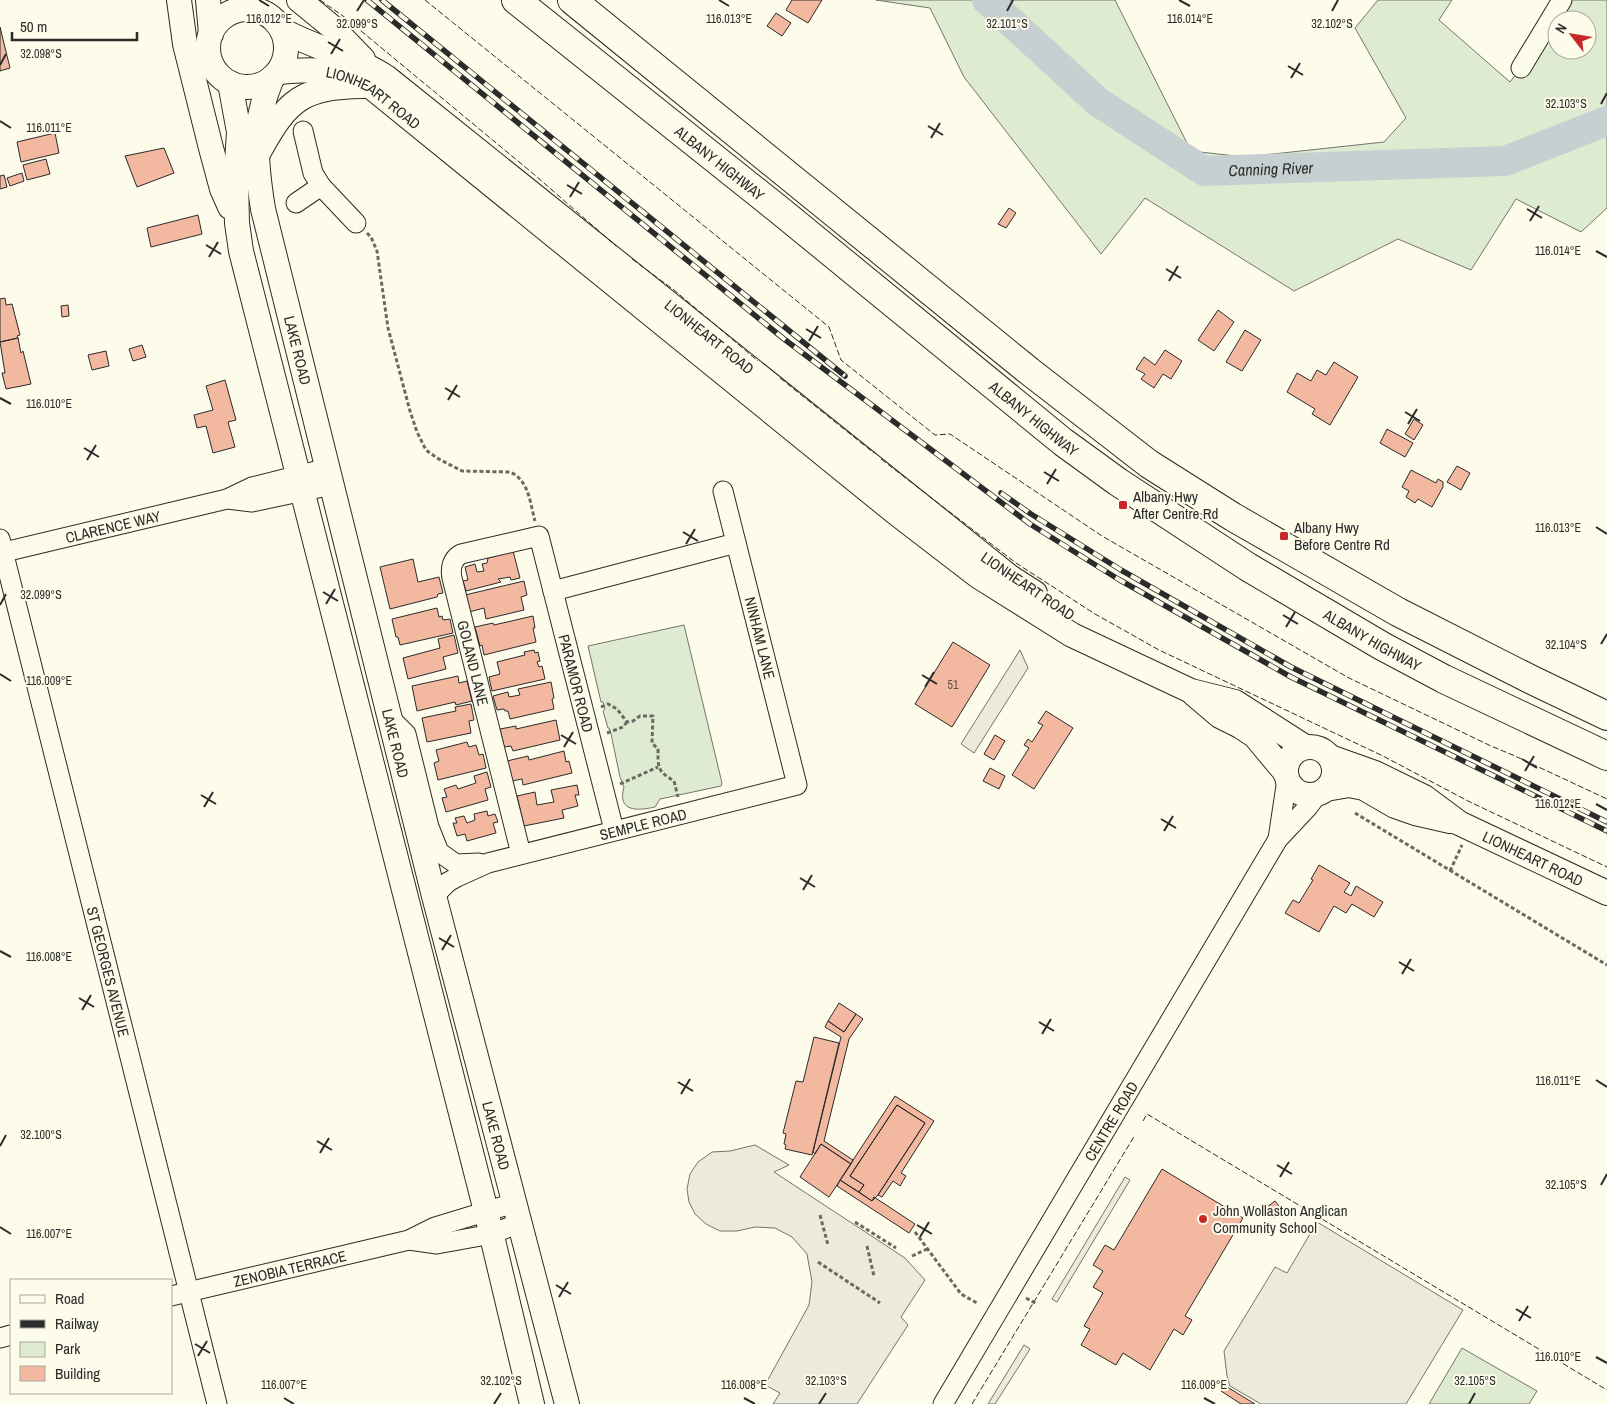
<svg xmlns="http://www.w3.org/2000/svg" width="1607" height="1404" font-family="'Archivo Narrow',sans-serif">
  <style>
    .green { fill: #deebd1; stroke: #74746e; fill-rule: evenodd }
    .parking { fill: #eceadb; stroke: #74746e }
    .lines { fill: none; stroke-linecap: round; stroke-linejoin: round }
    .river { stroke: #c7d0d0; stroke-width: 30 }
    .building { fill: #f2b8a0; stroke: #2b2b2b }
    .minor-casing { stroke: #2b2b2b; stroke-width: 21 }
    .major-casing { stroke: #2b2b2b; stroke-width: 26 }
    .highway-casing { stroke: #2b2b2b; stroke-width: 30 }
    .path { stroke: #6a6964; stroke-width: 3; stroke-dasharray: 4 2.5; stroke-linecap: butt }
    .minor { stroke: #fdfbea; stroke-width: 19 }
    .major { stroke: #fdfbea; stroke-width: 24 }
    .highway { stroke: #fdfbea; stroke-width: 28 }
    .rail-casing { stroke: #2b2b2b; stroke-width: 5.5 }
    .rail { stroke: #fdfbea; stroke-width: 4; stroke-dasharray: 11; stroke-linecap: butt }
    .fence { stroke: #2b2b2b; stroke-width: 1; stroke-dasharray: 6 2.5; stroke-linecap: butt }
    .ticks { fill: none; stroke: #2b2b2b; stroke-width: 2 }
    .poi-dot { fill: #c62828; stroke: #fdfbea; stroke-width: 2 }
    .labels { text-anchor: middle; dominant-baseline: central; stroke-width: 4; stroke-linejoin: round; paint-order: stroke }
    .number-label { font-size: 12px; fill: #5d4e48 }
    .street-label { font-size: 15px; fill: #2b2b2b; stroke: #fdfbea }
    .poi-label { font-size: 15px; fill: #2b2b2b; stroke: #fdfbea; text-anchor: start }
    .water-label { font-size: 16px; font-style: italic; fill: #2b2b2b; stroke: #fdfbea }
    .ticks-label { font-size: 12px; text-anchor: middle; fill: #2b2b2b; stroke: #fdfbea; stroke-width: 4; stroke-linejoin: round; paint-order: stroke }
  </style>
  <rect width="100%" height="100%" fill="#fdfbea"/>
  <path class="green" d="M876,0H1115L1191,151L1245,157L1384,142L1406,118L1355,28L1378,0H1452L1439,20L1510,82L1554,25L1553,0H1607V208L1581,232L1516,199L1471,270L1398,239L1294,291L1145,198L1101,254L964,77L930,8ZM1557,20H1587V50H1557Z
    M684,625L722,783L721,786L660,799L655,807C637,811 617,812 624,787L620,777L611,734L609,728H608L603,711L605,709L603,702H601L588,646Z
    M1462,1348L1537,1391L1529,1404H1429Z"/>
  <path class="parking" d="M1020,650L1028,668L974,753L961,744Z
    M755,1145L789,1165L774,1172L905,1258L925,1280L901,1317L908,1325L857,1404H773L780,1393L765,1385L809,1305L812,1282L807,1254L792,1237L775,1228L755,1227L737,1231H720L706,1224L695,1214L689,1202L687,1189L690,1174L698,1162L712,1152L730,1151Z
    M1125,1177L1130,1180L1057,1302L1052,1299Z
    M1317,1222L1463,1310L1406,1404H1261L1230,1386L1227,1376L1224,1351L1275,1267L1287,1273Z
    M1024,1345L1030,1349L995,1404H988Z"/>
  <g class="lines">
    <path class="river" id="s1" d="M987,0L1098,102L1204,171L1505,161L1607,121"/>
  </g>
  <path class="building" d="M792,0H822L808,23L786,10Z
    M776,13L791,23L782,36L767,26Z
    M0,27L10,68L0,71Z
    M55,133L59,153L21,162L17,142Z
    M164,148L174,173L137,187L125,156Z
    M46,159L50,174L27,180L23,165Z
    M22,173L24,181L10,186L7,178Z
    M4,175L7,187L0,189V176Z
    M1009,208L1016,213L1006,228L998,224Z
    M198,215L202,234L151,247L147,228Z
    M5,298L6,305L12,304L20,335L17,336L18,338L0,342V299Z
    M68,305L69,316L62,317L61,306Z
    M1218,310L1234,322L1214,351L1198,340Z
    M1245,330L1261,340L1242,371L1226,362Z
    M18,338L21,353L23,351L31,384L6,389L2,373H5L0,342Z
    M142,345L146,357L133,361L129,349Z
    M1165,350L1182,361L1171,379L1163,374L1154,388L1141,379L1145,374L1136,369L1144,357L1155,365Z
    M106,351L109,366L92,370L88,355Z
    M1334,362L1358,377L1330,425L1312,414L1315,409L1287,392L1297,373L1311,381L1317,370L1326,375Z
    M225,380L236,420L228,422L235,447L213,453L206,426L197,428L194,415L213,410L206,386Z
    M1414,419L1423,425L1414,440L1405,434Z
    M1387,429L1413,443L1405,457L1380,443Z
    M1457,466L1470,473L1461,490L1447,482Z
    M1411,470L1436,483L1438,479L1443,482V487L1432,507L1418,499L1415,503L1406,497L1409,491L1402,487Z
    M513,551L520,578L511,580L510,577L498,579L501,582L466,591L463,581L468,580L465,567L475,564L477,572L484,571L482,564L487,563L488,558Z
    M413,559L418,582L439,577L443,593L438,594L437,597L390,609L380,567Z
    M524,581L527,595L521,597L524,610L486,619L484,608L469,612L465,595Z
    M437,608L439,617L442,616L443,620L450,619L453,633L400,645L398,637H396L392,619Z
    M533,616L535,628H533L536,642L484,655L482,645L480,646L475,627L493,623L494,625Z
    M454,635L458,653L443,657L446,669L408,679L403,658L440,648L438,639Z
    M953,642L990,665L952,727L915,704Z
    M534,650L535,653L538,652L540,661L537,662L539,667L542,666L545,679L492,691L489,677L500,674L497,662L525,655L524,652Z
    M458,676L459,683L467,681L472,701L456,705L455,702L417,711L412,686Z
    M551,682L554,698L552,699L554,709L510,719L508,711H505L504,709L497,710L493,696L508,692L509,697L520,695L518,689Z
    M471,704L474,720L469,721L471,733L427,742L422,718L456,711L455,707Z
    M1046,711L1073,728L1034,789L1012,775L1029,748L1024,745L1028,739L1032,742L1043,725L1038,723Z
    M556,720L560,740L513,751L511,746L504,747L500,729L516,726V729Z
    M995,735L1005,741L994,760L984,754Z
    M467,742L469,747L476,745L479,755L483,754L486,768L438,780L434,763L439,761L436,750Z
    M564,751L566,762L569,761L572,773L523,785L522,779L512,781L507,761L528,756L529,760Z
    M990,768L1005,776L999,789L983,781Z
    M487,772L491,787L485,789L488,800L446,812L442,798L447,797L444,789L456,785L458,789L476,783L474,776Z
    M577,785L579,795H575L578,806L562,810L564,818L524,826L517,796L535,792L537,805L554,802L551,790Z
    M487,811L488,816L495,814L498,822L493,823L496,833L467,841L465,834L457,836L453,823H457L455,818L464,816L467,823L475,820L474,814Z
    M1319,865L1350,883L1344,892L1351,896L1356,886L1383,902L1374,917L1352,904L1346,913L1334,906L1319,932L1285,913L1293,900L1299,903L1313,880L1311,879Z
    M839,1003L856,1014L844,1032L828,1021Z
    M856,1014L863,1019L849,1039L824,1141L853,1160L851,1164L821,1144L815,1154L813,1152L841,1037L825,1027L828,1021L844,1032Z
    M814,1037L839,1043L812,1155L785,1149L786,1145L784,1144L786,1134L783,1133L796,1081L803,1082Z
    M895,1096L934,1121L901,1173L906,1176L900,1186L893,1181L882,1197L878,1195L925,1123L897,1105L850,1176L864,1185L859,1192L840,1180Z
    M897,1105L925,1123L878,1195L872,1201L859,1192L864,1185L850,1176Z
    M821,1144L851,1164L829,1197L800,1177Z
    M1162,1169L1243,1218L1185,1316L1192,1320L1183,1335L1174,1329L1150,1370L1123,1353L1116,1365L1081,1345L1090,1329L1084,1326L1103,1293L1093,1287L1103,1271L1093,1265L1105,1245L1114,1250Z
    M840,1180L872,1201L874,1197L915,1224L909,1233L837,1186Z
    M1275,1201L1283,1211L1274,1218L1266,1208Z
    M1224,1385L1255,1404H1241L1221,1391Z"/>
  <g class="lines">
    <defs>
      <g id="minor">
        <path d="M1521,68L1562,0"/>
        <path d="M303,131L313,173L321,186L356,223"/>
        <path d="M296,203L321,186"/>
        <path d="M228,499L252,502L332,485"/>
        <path id="s2" d="M0,539L217,1404"/>
        <path id="s3" d="M0,553L227,499L252,487L328,468"/>
        <path d="M553,591L736,543"/>
        <path d="M389,717L406,734L429,827L439,852L456,864L479,863"/>
        <path d="M1278,839L1287,779"/>
        <path id="s4" d="M521,854L452,578C450,568 452,559 461,554L539,536L614,830"/>
        <path id="s5" d="M434,896L448,882L457,877L488,863L797,785L723,491"/>
        <path d="M409,1240L437,1244L492,1234L519,1223"/>
        <path id="s6" d="M171,1296L409,1240L435,1227L514,1203"/>
        <path d="M0,1338L11,1335"/>
        <path id="s7" d="M943,1404L1278,839L1308,807L1317,795"/>
      </g>
      <g id="major">
        <path d="M179,0L185,44L211,148L222,189L230,207"/>
        <path d="M208,0L211,34"/>
        <path d="M299,0L332,27L363,59"/>
        <circle cx="247" cy="48" r="39"/>
        <path id="s8" d="M282,30C316,49 354,56 386,77L1010,577L1035,593"/>
        <path id="s9" d="M279,72C316,68 335,69 370,86L896,513L978,576L1072,635L1191,691L1235,702L1305,747"/>
        <path id="s10" d="M272,78C252,125 255,159 263,209L434,896L567,1404"/>
        <path d="M230,83L239,132L236,178L237,223L241,251L486,1211L532,1404"/>
        <path d="M260,150C288,99 303,87 363,86"/>
        <path d="M1194,694L1220,716L1240,726L1255,736L1285,772"/>
        <circle cx="1310" cy="771" r="24"/>
        <path id="s11" d="M1330,757L1375,773L1424,797L1459,823L1607,893"/>
        <path d="M1326,789L1349,785L1364,788L1395,806L1415,813L1450,821"/>
      </g>
      <g id="highway">
        <path id="s12" d="M516,0L778,209L1063,442L1118,482L1248,567L1382,646L1444,679L1607,756"/>
        <path d="M572,0L1029,371L1149,464L1233,517L1398,612L1532,680L1607,716"/>
      </g>
    </defs>
    <use href="#minor" class="minor-casing"/>
    <use href="#major" class="major-casing"/>
    <use href="#highway" class="highway-casing"/>
    <path class="path" d="M367,233L371,237L377,251L388,328L410,411L417,432L426,450L437,458L462,471L510,472C529,480 530,503 535,521
      M601,707L608,704L617,709L627,722L633,721L640,716H653L652,743L658,749C658,767 657,771 674,781L678,797
      M607,733L623,727L627,722
      M620,784L658,767
      M1355,813L1607,965
      M1450,871L1462,845
      M820,1215L828,1245
      M855,1222L896,1248
      M915,1232L961,1294L977,1303
      M867,1246L874,1276
      M912,1256L927,1249
      M818,1262L880,1303
      M1026,1298L1037,1304"/>
    <use href="#minor" class="minor"/>
    <use href="#major" class="major"/>
    <use href="#highway" class="highway"/>
    <defs>
      <path id="rail" d="M367,0L784,339L1030,524L1118,579L1291,677L1607,831
        M382,0L845,376
        M1001,493L1031,514L1121,570L1291,667L1607,822"/>
    </defs>
    <use href="#rail" class="rail-casing"/>
    <use href="#rail" class="rail"/>
    <path class="fence" d="M320,0L343,16L536,176L616,246
      M425,0L829,327L841,360L935,435L950,434L1102,536L1349,678L1491,746L1515,756L1607,799
      M632,259L674,290L758,361
      M780,378L874,453
      M881,459L1016,563L1095,614L1159,650L1383,756L1468,801L1607,867
      M1143,1121L1147,1114L1607,1390
      M972,1404L1135,1135"/>
  </g>
  <path class="ticks" d="M259,0L269,6M719,0L729,6M1179,0L1190,6M357,11L364,0M1007,11L1013,0M1332,11L1338,0M328,42L343,51M331,54L340,39M0,65L6,54M1288,66L1303,75M1291,78L1300,63M1601,104L1607,93M0,121L11,128M928,126L943,135M931,138L940,123M567,185L582,194M570,197L579,182M1527,209L1542,218M1530,221L1539,206M206,245L221,254M1596,251L1607,257M209,257L218,242M1166,269L1181,278M1169,281L1178,266M806,329L821,338M809,341L818,326M445,388L460,397M0,398L11,404M448,400L457,385M1405,412L1420,421M1408,424L1417,409M84,448L99,457M87,460L96,445M1044,472L1059,481M1047,484L1056,469M1596,527L1607,534M683,532L698,541M686,544L695,529M323,592L338,601M326,604L335,589M0,605L6,594M1283,615L1298,624M1286,627L1295,612M1601,644L1607,634M0,674L11,681M922,675L937,684M925,687L934,672M561,735L576,744M564,747L573,732M1522,759L1537,768M1525,771L1534,756M201,795L216,804M1596,804L1607,810M204,807L213,792M1161,819L1176,828M1164,831L1173,816M800,878L815,887M803,890L812,875M439,938L454,947M442,950L451,935M0,951L11,957M1399,962L1414,971M1402,974L1411,959M79,998L94,1007M82,1010L91,995M1039,1022L1054,1031M1042,1034L1051,1019M1596,1080L1607,1087M678,1082L693,1091M681,1094L690,1079M317,1141L332,1150M0,1146L6,1135M320,1153L329,1138M1277,1165L1292,1174M1280,1177L1289,1162M1601,1185L1607,1174M917,1225L932,1234M0,1227L11,1234M920,1237L929,1222M556,1285L571,1294M559,1297L568,1282M1516,1309L1531,1318M1519,1321L1528,1306M195,1344L210,1353M198,1356L207,1341M1596,1357L1607,1363M284,1398L294,1404M744,1398L755,1404M1204,1398L1215,1404M494,1404L501,1393M819,1404L826,1393M1469,1404L1475,1393"/>
  <g class="poi-dot">
    <rect x="1118" y="500" width="10" height="10" rx="2.5"/>
    <rect x="1279" y="531" width="10" height="10" rx="2.5"/>
    <circle cx="1203" cy="1219" r="5"/>
  </g>
  <g class="labels">
    <g class="number-label">
      <text x="953" y="685">51</text>
    </g>
    <g class="street-label">
      <text stroke="none"><textPath href="#s9" startOffset="102">LIONHEART ROAD</textPath></text>
      <text stroke="none"><textPath href="#s12" startOffset="261">ALBANY HIGHWAY</textPath></text>
      <text stroke="none"><textPath href="#s8" startOffset="529">LIONHEART ROAD</textPath></text>
      <text stroke="none"><textPath href="#s10" startOffset="279">LAKE ROAD</textPath></text>
      <text stroke="none"><textPath href="#s12" startOffset="666">ALBANY HIGHWAY</textPath></text>
      <text stroke="none"><textPath href="#s3" startOffset="116">CLARENCE WAY</textPath></text>
      <text transform="translate(1028 586) rotate(34)">LIONHEART ROAD</text>
      <text transform="translate(760 638) rotate(76)">NINHAM LANE</text>
      <text stroke="none"><textPath href="#s12" startOffset="1071">ALBANY HIGHWAY</textPath></text>
      <text transform="translate(473 663) rotate(76)">GOLAND LANE</text>
      <text stroke="none"><textPath href="#s4" startOffset="544">PARAMOR ROAD</textPath></text>
      <text stroke="none"><textPath href="#s10" startOffset="684">LAKE ROAD</textPath></text>
      <text stroke="none"><textPath href="#s5" startOffset="224">SEMPLE ROAD</textPath></text>
      <text stroke="none"><textPath href="#s11" startOffset="228">LIONHEART ROAD</textPath></text>
      <text stroke="none"><textPath href="#s2" startOffset="446">ST GEORGES AVENUE</textPath></text>
      <text stroke="none"><textPath href="#s7" startOffset="329">CENTRE ROAD</textPath></text>
      <text stroke="none"><textPath href="#s10" startOffset="1089">LAKE ROAD</textPath></text>
      <text stroke="none"><textPath href="#s6" startOffset="122">ZENOBIA TERRACE</textPath></text>
    </g>
    <g class="poi-label">
      <text x="1133" y="496">Albany Hwy<tspan x="1133" dy="17">After Centre Rd</tspan></text>
      <text x="1294" y="527">Albany Hwy<tspan x="1294" dy="17">Before Centre Rd</tspan></text>
      <text x="1213" y="1210">John Wollaston Anglican<tspan x="1213" dy="17">Community School</tspan></text>
    </g>
    <g class="water-label">
      <text stroke="none"><textPath href="#s1" startOffset="344">Canning River</textPath></text>
    </g>
  </g>
  <g class="ticks-label">
    <text x="729" y="23">116.013°E</text>
    <text x="1190" y="23">116.014°E</text>
    <text x="269" y="23">116.012°E</text>
    <text x="357" y="28">32.099°S</text>
    <text x="1007" y="28">32.101°S</text>
    <text x="1332" y="28">32.102°S</text>
    <text x="41" y="58">32.098°S</text>
    <text x="1566" y="108">32.103°S</text>
    <text x="49" y="132">116.011°E</text>
    <text x="1558" y="255">116.014°E</text>
    <text x="49" y="408">116.010°E</text>
    <text x="1558" y="532">116.013°E</text>
    <text x="41" y="599">32.099°S</text>
    <text x="1566" y="649">32.104°S</text>
    <text x="49" y="685">116.009°E</text>
    <text x="1558" y="808">116.012°E</text>
    <text x="49" y="961">116.008°E</text>
    <text x="1558" y="1085">116.011°E</text>
    <text x="41" y="1139">32.100°S</text>
    <text x="1566" y="1189">32.105°S</text>
    <text x="49" y="1238">116.007°E</text>
    <text x="1558" y="1361">116.010°E</text>
    <text x="501" y="1385">32.102°S</text>
    <text x="826" y="1385">32.103°S</text>
    <text x="1475" y="1385">32.105°S</text>
    <text x="284" y="1389">116.007°E</text>
    <text x="744" y="1389">116.008°E</text>
    <text x="1204" y="1389">116.009°E</text>
  </g>
  <rect x="10" y="1279" width="162" height="115" fill="#fdfbea" stroke="#a9a89e"/>
  <rect x="20" y="1295" width="25" height="8" fill="#fdfbea" stroke="#a9a89e"/>
  <text x="55" y="1304" font-size="15" fill="#2b2b2b">Road</text>
  <rect x="20" y="1320" width="25" height="8" fill="#2b2b2b" stroke="#a9a89e"/>
  <text x="55" y="1329" font-size="15" fill="#2b2b2b">Railway</text>
  <rect x="20" y="1342" width="25" height="15" fill="#deebd1" stroke="#a9a89e"/>
  <text x="55" y="1354" font-size="15" fill="#2b2b2b">Park</text>
  <rect x="20" y="1366" width="25" height="15" fill="#f2b8a0" stroke="#a9a89e"/>
  <text x="55" y="1379" font-size="15" fill="#2b2b2b">Building</text>
  <g transform="translate(1572 35) rotate(301)"><circle r="24" fill="#fdfbea" stroke="#a9a89e"/>
  <path d="M0-4L9 19L0 12L-9 19Z" fill="#c62828"/>
  <text y="-8" font-size="14" font-weight="bold" text-anchor="middle" fill="#2b2b2b">N</text>
  </g>
  <path d="M12 32v8h125v-8" fill="none" stroke="#2b2b2b" stroke-width="2.5"/>
  <text x="20" y="32" font-size="15" fill="#2b2b2b" stroke="#fdfbea" stroke-width="4" paint-order="stroke">50 m</text>
</svg>
